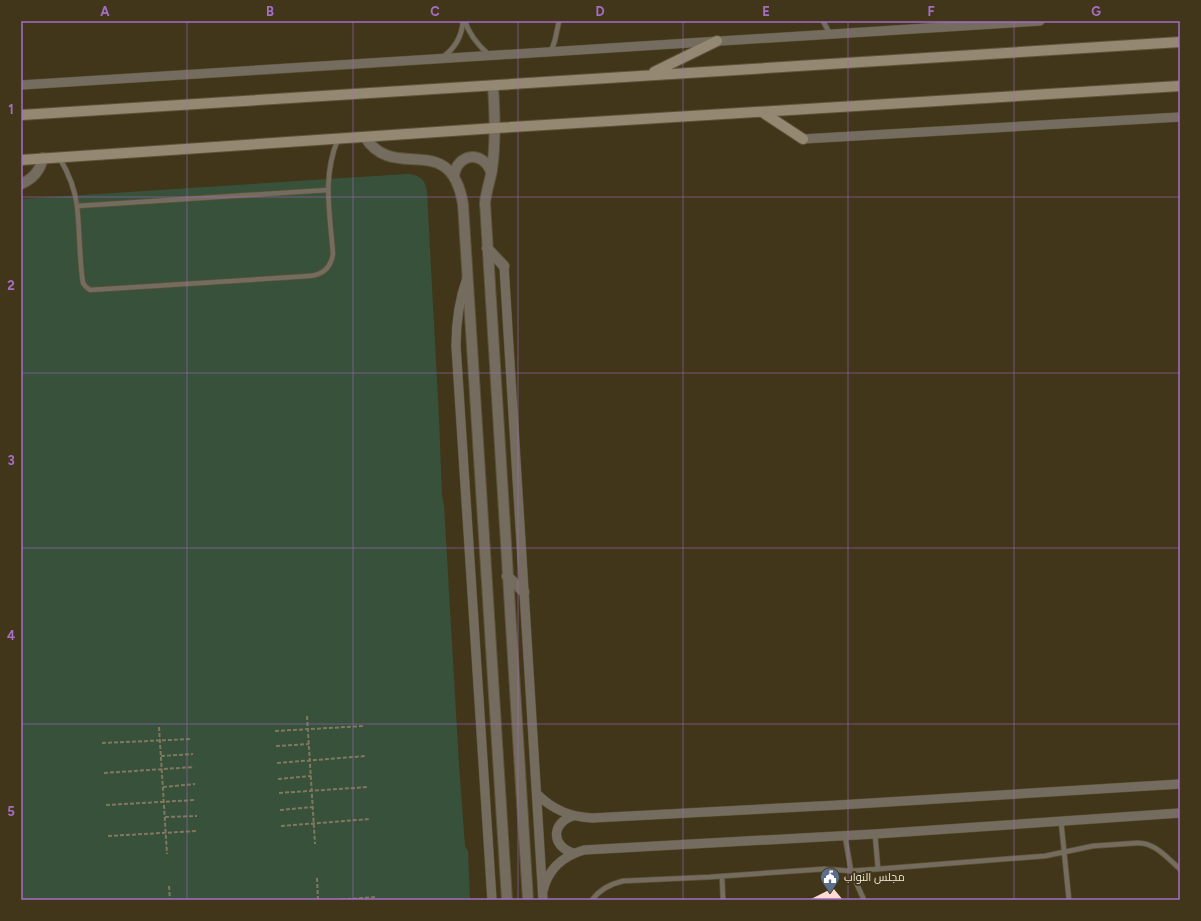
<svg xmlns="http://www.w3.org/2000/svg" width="1201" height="921" font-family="Figtree,Cairo,sans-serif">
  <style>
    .green { fill: #38513a }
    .building { fill: #fcdcd4 }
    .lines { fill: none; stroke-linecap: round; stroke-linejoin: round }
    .service-casing { stroke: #5e5238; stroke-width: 6 }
    .minor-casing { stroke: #5e5238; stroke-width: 10 }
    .tertiary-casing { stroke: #5e5238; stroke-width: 12 }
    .secondary-casing { stroke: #5e5238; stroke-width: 12 }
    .path { stroke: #82775f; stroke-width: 2; stroke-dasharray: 4 2; stroke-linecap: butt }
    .service { stroke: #746c5e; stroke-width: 4.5 }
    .minor { stroke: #746c5e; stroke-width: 9 }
    .tertiary { stroke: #746c5e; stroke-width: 10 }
    .secondary { stroke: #958872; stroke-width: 10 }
    .grid { fill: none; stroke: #a46ec7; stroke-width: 1; stroke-opacity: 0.55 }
    .labels { text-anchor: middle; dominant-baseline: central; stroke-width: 4; stroke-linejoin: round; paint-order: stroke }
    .poi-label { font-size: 11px; fill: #f0e8d7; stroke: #42361a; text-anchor: start }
    .neatline { fill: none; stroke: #a46ec7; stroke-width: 1.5 }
    .grid-label { font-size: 13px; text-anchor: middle; font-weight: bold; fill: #a46ec7 }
  </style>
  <rect width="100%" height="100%" fill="#42361a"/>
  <path class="green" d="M406,174C418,174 426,179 427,192L439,419L442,496L444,505L459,765L465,846L468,851L470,900H21V199Z"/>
  <path class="building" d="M833,888L843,900H809Z"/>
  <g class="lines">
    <defs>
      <path id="service" d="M465,21C469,35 478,45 489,55
        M823,21L830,34
        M551,52L555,40L559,21
        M443,57C455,48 462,36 463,21
        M59,157C68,172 75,189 77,206C80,232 79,258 83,283L86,287L90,290L309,276C323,275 331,267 333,254C330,213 322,177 338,139
        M77,206L328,190
        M1061,821L1069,900
        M875,834L878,869
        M845,836L851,871L864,900
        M722,876L723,900
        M592,900C600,889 610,884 623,881L710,877L824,869L851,871L878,869L1045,856L1093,846L1137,843C1155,842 1168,859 1180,869"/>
      <path id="minor" d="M21,85L1040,21
        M803,139L1180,117
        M504,266L543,900
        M467,278C459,300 456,323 456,346L492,900
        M537,794C553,810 570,817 592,818L839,805L1180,784
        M573,816C551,823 551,846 573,853
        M543,891C548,869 563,856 584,850L875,834L1180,813"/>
      <path id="tertiary" d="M493,86C495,114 496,141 492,170C490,181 486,192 485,203L528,900
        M365,137C394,184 450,128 463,204L507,900
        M454,176C457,153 483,150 491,172
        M21,184C33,179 40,171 43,158
        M487,248L504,266
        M507,576L524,592"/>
      <path id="secondary" d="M654,72L717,41
        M762,112L803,139
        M21,115L1180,42
        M21,160L496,128L1180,86"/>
    </defs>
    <use href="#service" class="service-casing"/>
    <use href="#minor" class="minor-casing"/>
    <use href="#tertiary" class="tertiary-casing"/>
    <use href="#secondary" class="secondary-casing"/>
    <path class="path" d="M307,716L315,844
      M159,727L167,854
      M275,731L364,726
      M102,743L192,739
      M276,746L309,744
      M161,756L193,754
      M277,763L366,756
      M104,773L194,767
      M278,779L311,776
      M163,787L195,784
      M279,793L368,787
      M106,805L196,800
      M280,810L313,807
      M165,817L197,816
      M281,826L370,819
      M108,836L197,831
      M317,878L318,900
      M169,886L170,900
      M335,900L376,897"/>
    <use href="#service" class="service"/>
    <use href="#minor" class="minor"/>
    <use href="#tertiary" class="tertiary"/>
    <use href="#secondary" class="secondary"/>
  </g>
  <path class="grid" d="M187,21V900M353,21V900M518,21V900M683,21V900M848,21V900M1014,21V900M21,197H1180M21,373H1180M21,548H1180M21,724H1180"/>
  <defs>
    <symbol id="civic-pin" viewBox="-11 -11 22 30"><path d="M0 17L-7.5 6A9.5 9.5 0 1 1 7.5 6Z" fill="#5c6f8a" stroke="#42361a"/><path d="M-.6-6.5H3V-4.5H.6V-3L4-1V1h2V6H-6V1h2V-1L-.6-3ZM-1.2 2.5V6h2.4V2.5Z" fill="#fff"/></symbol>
  </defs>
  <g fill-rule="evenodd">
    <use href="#civic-pin" x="819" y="866" width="22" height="30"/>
  </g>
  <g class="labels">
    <g class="poi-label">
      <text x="844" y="877">مجلس النواب</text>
    </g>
  </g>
  <rect width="1201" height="921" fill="none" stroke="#42361a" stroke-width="44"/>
  <rect x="22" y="22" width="1157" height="877" class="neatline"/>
  <g class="grid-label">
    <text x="105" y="16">A</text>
    <text x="270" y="16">B</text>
    <text x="435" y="16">C</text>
    <text x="600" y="16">D</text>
    <text x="766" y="16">E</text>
    <text x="931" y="16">F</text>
    <text x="1096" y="16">G</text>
    <text x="11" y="114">1</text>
    <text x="11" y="290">2</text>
    <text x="11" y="465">3</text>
    <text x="11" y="640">4</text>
    <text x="11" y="816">5</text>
  </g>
</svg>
